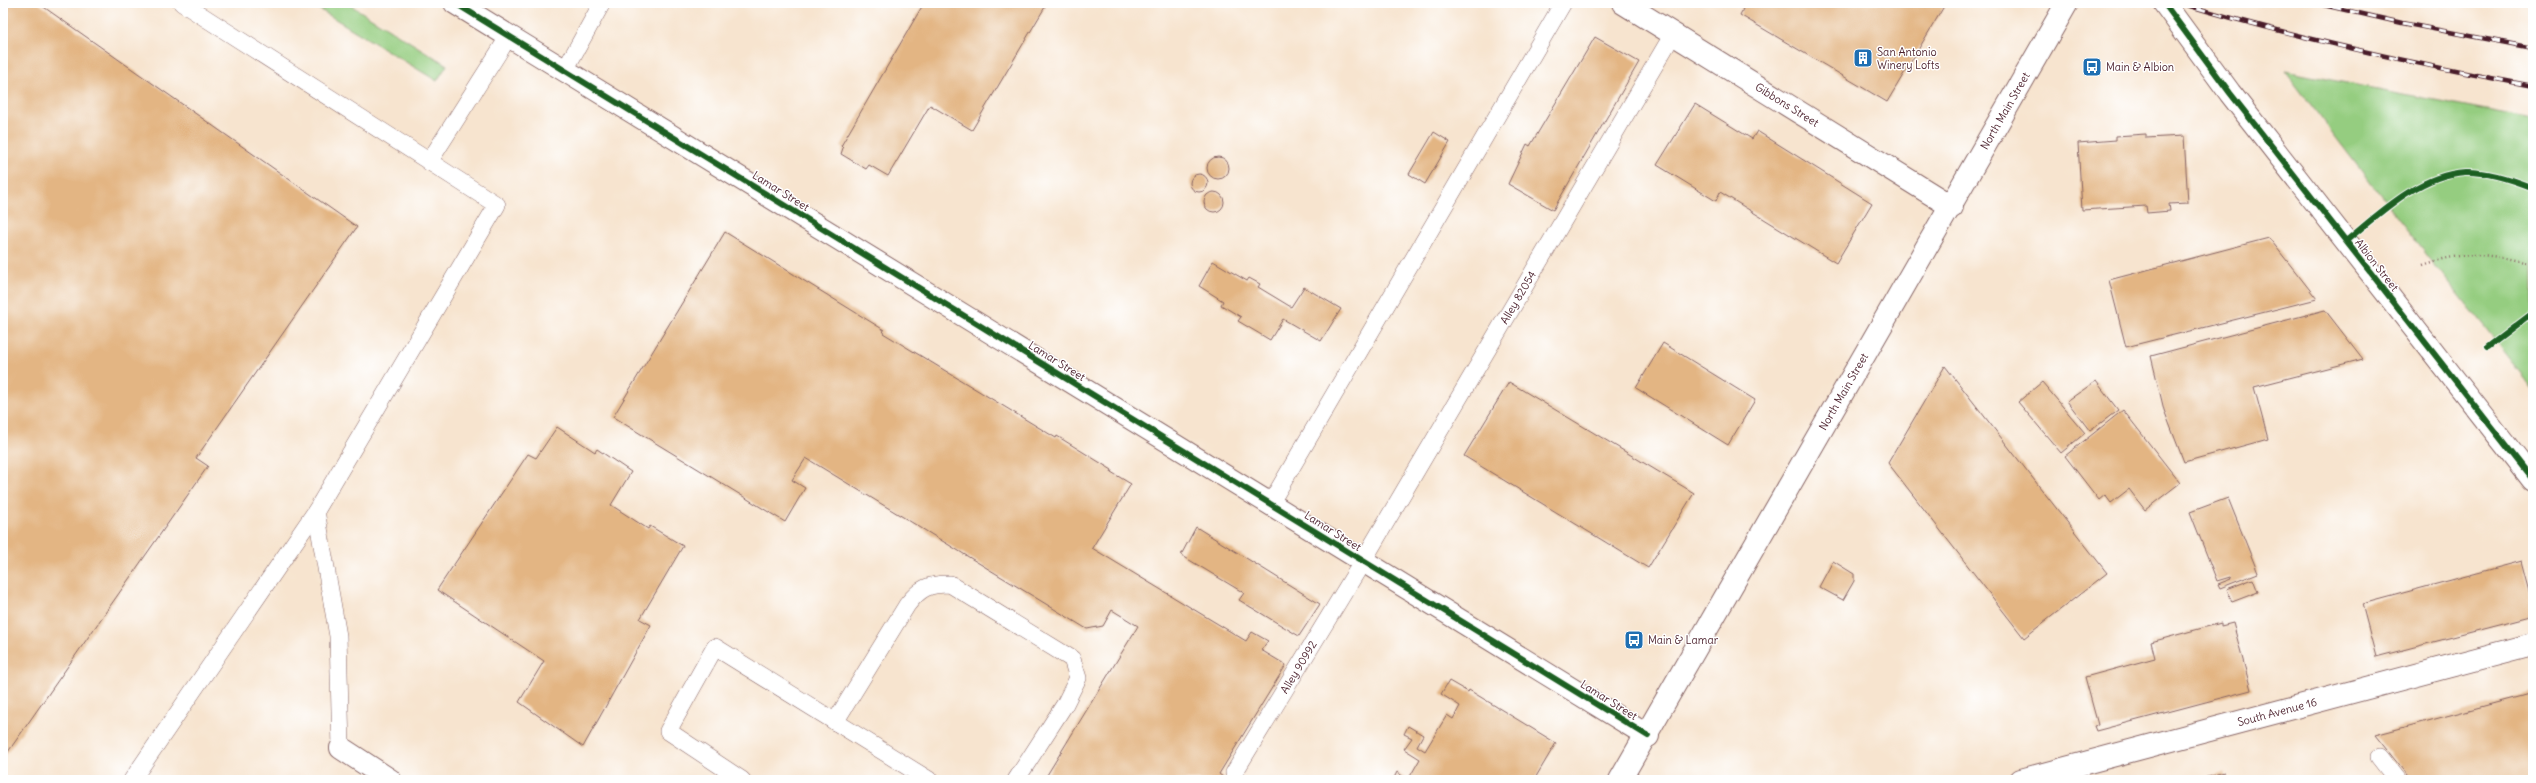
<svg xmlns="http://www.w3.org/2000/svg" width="2536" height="783" font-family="Delius,sans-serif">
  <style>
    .green { fill: #95cd80; stroke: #707656 }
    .building { fill: #e3b583 }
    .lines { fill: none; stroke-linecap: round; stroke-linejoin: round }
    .service-casing { stroke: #876464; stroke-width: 18 }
    .minor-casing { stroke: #876464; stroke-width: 24 }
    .secondary-casing { stroke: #876464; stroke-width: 24 }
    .path { stroke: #876464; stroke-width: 2.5; stroke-dasharray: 1 3; stroke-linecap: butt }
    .service { stroke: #fff; stroke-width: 17 }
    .minor { stroke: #fff; stroke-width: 22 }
    .secondary { stroke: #fff; stroke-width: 22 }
    .rail-casing { stroke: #4a1f2b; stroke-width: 4.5 }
    .rail { stroke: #fff; stroke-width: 3; stroke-dasharray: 9; stroke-linecap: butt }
    .cycleway-casing { stroke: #fff; stroke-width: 8 }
    .cycleway { stroke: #1b5e20; stroke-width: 6 }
    .labels { text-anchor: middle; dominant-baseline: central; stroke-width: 3; stroke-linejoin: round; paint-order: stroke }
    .poi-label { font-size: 11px; fill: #4a1f2b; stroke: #fff; text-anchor: start }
    .street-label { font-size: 11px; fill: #4a1f2b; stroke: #fff }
  </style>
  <rect width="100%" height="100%" fill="#fff"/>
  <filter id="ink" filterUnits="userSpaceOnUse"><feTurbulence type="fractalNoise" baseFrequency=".025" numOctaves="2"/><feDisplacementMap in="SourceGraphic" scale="8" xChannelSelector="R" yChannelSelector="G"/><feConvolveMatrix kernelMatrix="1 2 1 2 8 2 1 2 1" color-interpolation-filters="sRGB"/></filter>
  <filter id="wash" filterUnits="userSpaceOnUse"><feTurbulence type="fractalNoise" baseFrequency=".012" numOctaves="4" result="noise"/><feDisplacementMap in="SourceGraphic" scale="16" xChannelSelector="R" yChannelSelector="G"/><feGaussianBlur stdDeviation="0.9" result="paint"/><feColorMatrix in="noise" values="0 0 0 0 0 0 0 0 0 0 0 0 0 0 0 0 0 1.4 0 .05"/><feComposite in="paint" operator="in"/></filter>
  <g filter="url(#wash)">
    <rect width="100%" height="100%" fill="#f7e4cf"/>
    <path class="green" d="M309,3H347L447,65L437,81Z
      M2285,71L2533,119V389L2389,207Z"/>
    <g id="blocks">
      <path class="building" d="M3,3H38L357,227L196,458L208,466L3,759Z
        M924,3H1038L1045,7L972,130L930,105L888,176L869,165L866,169L841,154L843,148L841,146Z
        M1734,3H1946L1887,102L1740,15L1743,9Z
        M1595,37L1639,62L1553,210L1508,184L1527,144L1530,146Z
        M1695,104L1752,139L1757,131L1872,203L1836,263L1720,192L1716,201L1657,165Z
        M1434,132L1450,142L1425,184L1409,174Z
        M2146,134V138L2184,136L2188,203L2169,204L2170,211L2147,213L2146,206L2082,210L2078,143L2116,140V136Z
        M1207 168a11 11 0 1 1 22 0a11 11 0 1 1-22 0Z
        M1190 183a9 9 0 1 1 18 0a9 9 0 1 1-18 0Z
        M1204 202a10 10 0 1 1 20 0a10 10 0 1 1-20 0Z
        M725,232L884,330L883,333L1056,438L1057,436L1112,470L1111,472L1131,484L1092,548L1246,641L1252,632L1268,641L1261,650L1286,665L1219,774L1223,777L1221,780H1044L1138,626L1112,610L1103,626L1087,629L806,458L792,480L805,488L785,522L613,417Z
        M2269,238L2317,299L2126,347L2109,280Z
        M1213,261L1247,281L1249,278L1260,284L1258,287L1291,307L1304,287L1341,309L1321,341L1283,319L1270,340L1238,321L1241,317L1221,305L1223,301L1199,286Z
        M2325,310L2363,359L2254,387L2268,439L2184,462L2164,410L2151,356Z
        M1663,343L1755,400L1728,445L1636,388Z
        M1945,366L2107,573L2024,638L1888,463Z
        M2096,381L2118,410L2090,431L2067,401Z
        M1509,382L1694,493L1648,568L1464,456Z
        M2042,382L2085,433L2061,453L2018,402Z
        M2123,410L2180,483L2145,510L2129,489L2111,503L2105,495L2099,500L2065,456Z
        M557,427L595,452L597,449L631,472L611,505L648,529L650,526L683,546L640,619L651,625L583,747L519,702L544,661L437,590L528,454L536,458Z
        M2228,498L2258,573L2220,588L2218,584L2231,579L2230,577L2217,581L2190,512Z
        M1196,527L1320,604L1299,636L1239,600L1244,593L1181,555Z
        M1833,561L1854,574V581L1843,600L1819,587Z
        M2522,561L2533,602V616L2376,657L2362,604Z
        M2253,579L2258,592L2232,602L2227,589Z
        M2221,623V626L2233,623L2251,690L2096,731L2094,726L2098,725L2085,677L2155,658L2151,642Z
        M1449,681L1468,692L1469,690L1556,743L1534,780H1393L1397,772L1408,780L1420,759L1404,749L1412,738L1404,734L1408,726L1423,735L1417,746L1425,751L1447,715L1453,719L1460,706L1441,694Z
        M2533,693V780H2411L2375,735Z
        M2224,772L2226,780H2197Z"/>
    </g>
  </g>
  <g filter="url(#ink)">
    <use href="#blocks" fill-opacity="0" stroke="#876464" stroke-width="1"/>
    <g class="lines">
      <defs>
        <g id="service">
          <path d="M182,3L497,205L316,511L338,636L341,748"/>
          <path d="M565,70L602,3"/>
          <path d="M429,162L509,36"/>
          <path d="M1270,504L1563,3"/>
          <path d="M835,722L907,605C920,588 928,584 950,584L1072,659L1078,678L1065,704L1016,780"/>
          <path d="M2379,757L2397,780"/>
          <path id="s1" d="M1234,773L1363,561L1673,34"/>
          <path d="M132,780L316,511"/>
          <path d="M742,780L668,731L715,647L929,780"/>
        </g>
        <g id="minor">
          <path d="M455,3L1648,736"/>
          <path id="s2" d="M1623,3L1952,207"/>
          <path d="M2164,3L2230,93L2533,480"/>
          <path d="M341,748L390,780"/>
          <path id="s3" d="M2021,780L2533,644"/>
        </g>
        <g id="secondary">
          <path id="s4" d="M1620,780L2067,3"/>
        </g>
      </defs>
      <use href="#service" class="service-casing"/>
      <use href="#minor" class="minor-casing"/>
      <use href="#secondary" class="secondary-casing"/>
      <path class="path" d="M2423,265C2467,250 2489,254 2533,264"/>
      <use href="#service" class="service"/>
      <use href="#minor" class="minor"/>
      <use href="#secondary" class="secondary"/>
      <defs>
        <path id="rail" d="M2180,3C2296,38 2414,64 2533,86
          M2315,3L2402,23L2533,48"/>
      </defs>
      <use href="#rail" class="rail-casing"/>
      <use href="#rail" class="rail"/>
      <defs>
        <path id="cycleway" d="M455,3L1648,736
          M2164,3L2230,93L2533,480
          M2346,241C2380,213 2419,175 2465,172C2488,171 2513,180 2533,188
          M2488,347L2533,313"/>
      </defs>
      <use href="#cycleway" class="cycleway-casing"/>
      <use href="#cycleway" class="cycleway"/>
    </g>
  </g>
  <defs>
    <symbol id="building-square" viewBox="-11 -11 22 22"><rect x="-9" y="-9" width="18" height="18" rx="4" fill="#1f6fb2" stroke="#fff"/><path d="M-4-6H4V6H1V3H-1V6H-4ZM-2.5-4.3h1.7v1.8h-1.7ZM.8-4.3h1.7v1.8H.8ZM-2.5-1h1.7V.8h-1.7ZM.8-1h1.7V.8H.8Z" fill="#fff"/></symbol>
    <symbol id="bus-square" viewBox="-11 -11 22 22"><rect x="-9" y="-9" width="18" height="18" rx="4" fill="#1f6fb2" stroke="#fff"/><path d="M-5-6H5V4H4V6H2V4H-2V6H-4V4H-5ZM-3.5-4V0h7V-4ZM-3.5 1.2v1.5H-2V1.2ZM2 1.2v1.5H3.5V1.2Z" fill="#fff"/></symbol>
  </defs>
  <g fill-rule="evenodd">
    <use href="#building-square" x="1852" y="47" width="22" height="22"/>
    <use href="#bus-square" x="2081" y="56" width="22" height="22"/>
    <use href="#bus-square" x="1623" y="629" width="22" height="22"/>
  </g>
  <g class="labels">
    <g class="poi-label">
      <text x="1877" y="52">San Antonio<tspan x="1877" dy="13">Winery Lofts</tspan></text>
      <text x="2106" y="67">Main &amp; Albion</text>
      <text x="1648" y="640">Main &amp; Lamar</text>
    </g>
    <g class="street-label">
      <text stroke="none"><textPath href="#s2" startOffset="193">Gibbons Street</textPath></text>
      <text stroke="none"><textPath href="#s4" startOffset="772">North Main Street</textPath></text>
      <text transform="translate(781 191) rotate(32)">Lamar Street</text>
      <text transform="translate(2377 265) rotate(52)">Albion Street</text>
      <text stroke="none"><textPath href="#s1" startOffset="554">Alley 82054</textPath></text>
      <text transform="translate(1057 361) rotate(32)">Lamar Street</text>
      <text stroke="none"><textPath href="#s4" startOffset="448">North Main Street</textPath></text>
      <text transform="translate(1333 531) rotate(32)">Lamar Street</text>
      <text stroke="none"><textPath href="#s1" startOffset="124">Alley 90992</textPath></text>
      <text transform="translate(1609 700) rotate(32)">Lamar Street</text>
      <text stroke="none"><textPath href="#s3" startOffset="265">South Avenue 16</textPath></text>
    </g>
  </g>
  <rect width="2536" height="783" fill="none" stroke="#fff" stroke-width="16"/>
</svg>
